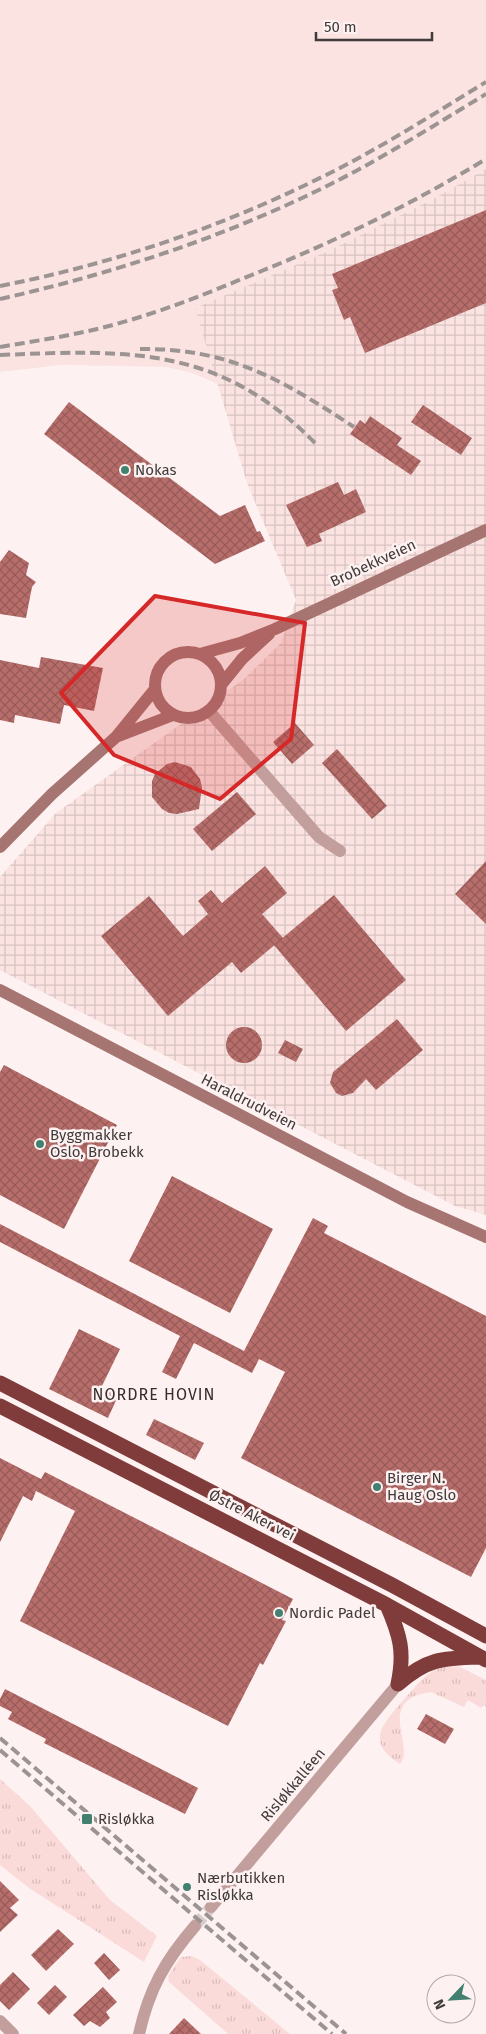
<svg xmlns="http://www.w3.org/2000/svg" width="486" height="2034" font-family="'Fira Sans',sans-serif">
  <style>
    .built { fill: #fae3e1 }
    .industrial { fill: url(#industrial-grid) }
    .grass { fill: url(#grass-tufts) }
    .building { fill: url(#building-cross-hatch) }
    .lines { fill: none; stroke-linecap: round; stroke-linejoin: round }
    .street-tunnel { stroke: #d7cdcc; stroke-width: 12; stroke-dasharray: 12 6; stroke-linecap: butt }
    .street { stroke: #c29f9c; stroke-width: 12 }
    .secondary { stroke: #a67572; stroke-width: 12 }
    .highway { stroke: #7f3c3a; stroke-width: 15 }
    .rail { stroke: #9c9393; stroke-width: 4; stroke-dasharray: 10 5; stroke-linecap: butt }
    .marked { fill: #d62828; fill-opacity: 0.2; stroke: #d62828; stroke-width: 4; stroke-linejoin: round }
    .poi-dot { fill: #42816f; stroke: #fdf2f1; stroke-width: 2 }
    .labels { text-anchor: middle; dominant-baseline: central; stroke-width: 5; stroke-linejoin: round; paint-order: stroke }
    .poi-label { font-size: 15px; fill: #403a3a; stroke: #fdf2f1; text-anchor: start }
    .street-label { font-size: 15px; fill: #403a3a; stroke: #fdf2f1 }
    .neighbourhood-label { font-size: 16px; letter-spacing: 1px; fill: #362c2b; stroke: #fdf2f1 }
  </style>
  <defs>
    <pattern id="industrial-grid" width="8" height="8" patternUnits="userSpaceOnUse" patternTransform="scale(1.25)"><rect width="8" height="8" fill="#fae3e1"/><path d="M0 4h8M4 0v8" fill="none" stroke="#d7c4c2"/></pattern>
    <pattern id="grass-tufts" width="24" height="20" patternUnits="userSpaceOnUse" patternTransform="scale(1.25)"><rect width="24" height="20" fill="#fbdbd9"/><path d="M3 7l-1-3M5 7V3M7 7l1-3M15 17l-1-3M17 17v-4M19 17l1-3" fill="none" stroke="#d8bdbb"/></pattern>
    <pattern id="building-cross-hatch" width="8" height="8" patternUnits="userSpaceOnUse" patternTransform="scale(1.25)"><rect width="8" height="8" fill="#b76e6b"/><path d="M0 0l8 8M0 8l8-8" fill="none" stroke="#965b59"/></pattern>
  </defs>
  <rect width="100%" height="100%" fill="#fdf2f1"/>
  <path class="built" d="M0,0H486V169L433,199L326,252L195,308L225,387L192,373L167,367L61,365L0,372Z"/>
  <path class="industrial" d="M486,169V1215L455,1206L0,970V877L56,813L244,679L281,643L296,600L247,483L195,308L326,252L433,199Z"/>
  <path class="grass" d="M444,1666L460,1667L486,1680V1707L483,1705L481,1708L468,1700L464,1707L431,1692C374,1700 416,1746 400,1764C362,1741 386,1721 406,1697C418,1684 427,1671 444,1666Z
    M0,1779L30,1806L110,1900L157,1936L144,1962L29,1888L0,1865Z
    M192,1956L200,1960L290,2034H228L169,1982L168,1976L181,1957Z"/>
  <path class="building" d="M486,210V303L365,353L350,317L344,320L332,290L338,288L332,274Z
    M69,402L220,516L245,505L257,532L260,531L265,541L215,564L44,434Z
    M423,405L472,438L461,455L411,422Z
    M370,416L402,438L397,445L421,461L411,475L350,434L360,420L365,424Z
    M338,482L344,495L356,489L366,512L319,534L322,541L307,547L286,505Z
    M9,550L29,563L26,575L36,582L32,587L26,618L0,614V562Z
    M41,657L103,668L94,711L64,705L60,724L15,715L14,723L0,720V660L39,668Z
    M295,723L314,745L292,764L273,742Z
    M337,749L387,806L372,819L322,763Z
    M175,762L191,767L200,779L202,787L199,809L177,814L169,813L162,809L152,797V781L155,774L167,764Z
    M237,792L256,814L212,851L193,829Z
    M486,861V924L455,894Z
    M265,866L287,893L262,914L283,938L241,973L232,962L168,1016L101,936L149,896L183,936L208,914L198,901L211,890L222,903Z
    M334,895L406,980L346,1031L274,945Z
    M397,1019L423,1050L376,1090L366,1079L353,1093L342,1096L336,1093L330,1083L333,1072Z
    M226 1045a18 18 0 1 1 36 0a18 18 0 1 1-36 0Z
    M285,1040L303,1049L296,1062L278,1053Z
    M4,1065L117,1125L64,1229L0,1195V1072Z
    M172,1176L273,1229L230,1313L129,1261Z
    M313,1218L328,1226L324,1233L486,1316V1548L471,1577L241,1458L285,1372L259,1359L252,1373L194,1343L176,1379L162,1372L180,1336L0,1242V1224L244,1351Z
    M79,1329L120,1349L101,1388L118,1396L108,1418L49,1389Z
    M154,1419L204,1443L195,1460L146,1435Z
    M0,1458L41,1479L45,1472L293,1599L282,1620L286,1621L263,1665L260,1663L228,1726L20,1621L75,1511L36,1491L32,1501L23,1496L0,1542Z
    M5,1689L198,1788L185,1814L44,1743L46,1739L8,1719L12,1712L0,1706V1699Z
    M426,1714L454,1729L445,1744L417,1729Z
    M0,1881L19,1900L10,1908L18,1915L0,1932Z
    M58,1929L74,1944L46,1971L31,1955Z
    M104,1953L120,1970L109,1980L94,1963Z
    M13,1972L30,1989L9,2010L0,2001V1985Z
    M55,1985L67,1997L49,2015L37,2003Z
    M103,1987L117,2002L106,2012L110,2018L100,2027L90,2021L84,2026L73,2015Z
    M184,2018L201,2034H169Z"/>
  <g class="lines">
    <path class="street-tunnel" d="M195,1926L211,1907"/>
    <path class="street" d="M209,711L319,837L340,851
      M211,1907L398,1684
      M0,2021L13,2034
      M139,2034C149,1989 165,1961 195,1926"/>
    <path class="secondary" d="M155 685a33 33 0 1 1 66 0a33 33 0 1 1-66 0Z
      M200,654L240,643L275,629L486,530
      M221,685L242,659L269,634
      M116,737L173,715
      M0,847L52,794L116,737L155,689
      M0,990L407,1202L486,1237"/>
    <path class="highway" d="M0,1383L392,1585L486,1636
      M0,1406L387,1605L486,1660
      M387,1605C400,1635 405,1652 398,1684
      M398,1684C426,1659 442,1658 479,1657"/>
    <path class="rail" d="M0,286C112,264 219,228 322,177C379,149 432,115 486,82
      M0,299C124,271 243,231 356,171C400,147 443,120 486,94
      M0,347C35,341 70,336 105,327C152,315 199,297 244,278C328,245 409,206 486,159
      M140,349C230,348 282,380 354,427
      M0,355C129,350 219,345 316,444
      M0,1738L346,2034
      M0,1750L332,2034"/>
  </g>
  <path class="marked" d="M155,596L305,623L291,739L220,799L114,755L61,693Z"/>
  <g class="poi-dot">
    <circle cx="125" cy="470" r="5"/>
    <circle cx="40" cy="1144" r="5"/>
    <circle cx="377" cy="1487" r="5"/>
    <circle cx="279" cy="1613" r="5"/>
    <rect x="81" y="1813" width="12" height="12" rx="2.5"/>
    <circle cx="187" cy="1887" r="5"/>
  </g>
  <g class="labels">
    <g class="poi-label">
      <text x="135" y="470">Nokas</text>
      <text x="50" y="1135">Byggmakker<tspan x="50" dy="17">Oslo, Brobekk</tspan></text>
      <text x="387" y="1478">Birger N.<tspan x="387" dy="17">Haug Oslo</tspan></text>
      <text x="289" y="1613">Nordic Padel</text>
      <text x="98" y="1819">Risløkka</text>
      <text x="197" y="1878">Nærbutikken<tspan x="197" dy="17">Risløkka</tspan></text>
    </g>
    <g class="street-label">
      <text transform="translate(373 563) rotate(-25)">Brobekkveien</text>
      <text transform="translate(249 1102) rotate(27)">Haraldrudveien</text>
      <text transform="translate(252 1515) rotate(27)">Østre Aker vei</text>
      <text transform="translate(293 1785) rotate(-50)">Risløkkalléen</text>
    </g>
    <g class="neighbourhood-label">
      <text x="154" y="1394">NORDRE HOVIN</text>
    </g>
  </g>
  <g transform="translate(451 1999) rotate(245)"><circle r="24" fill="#fdf2f1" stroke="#b1a8a8"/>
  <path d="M0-4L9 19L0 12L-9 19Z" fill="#42816f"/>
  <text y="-8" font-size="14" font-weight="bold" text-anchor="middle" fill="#403a3a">N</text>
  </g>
  <path d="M316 32v8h116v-8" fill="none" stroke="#403a3a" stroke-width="2.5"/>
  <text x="324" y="32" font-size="15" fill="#403a3a" stroke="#fdf2f1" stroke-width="4" paint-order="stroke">50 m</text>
</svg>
